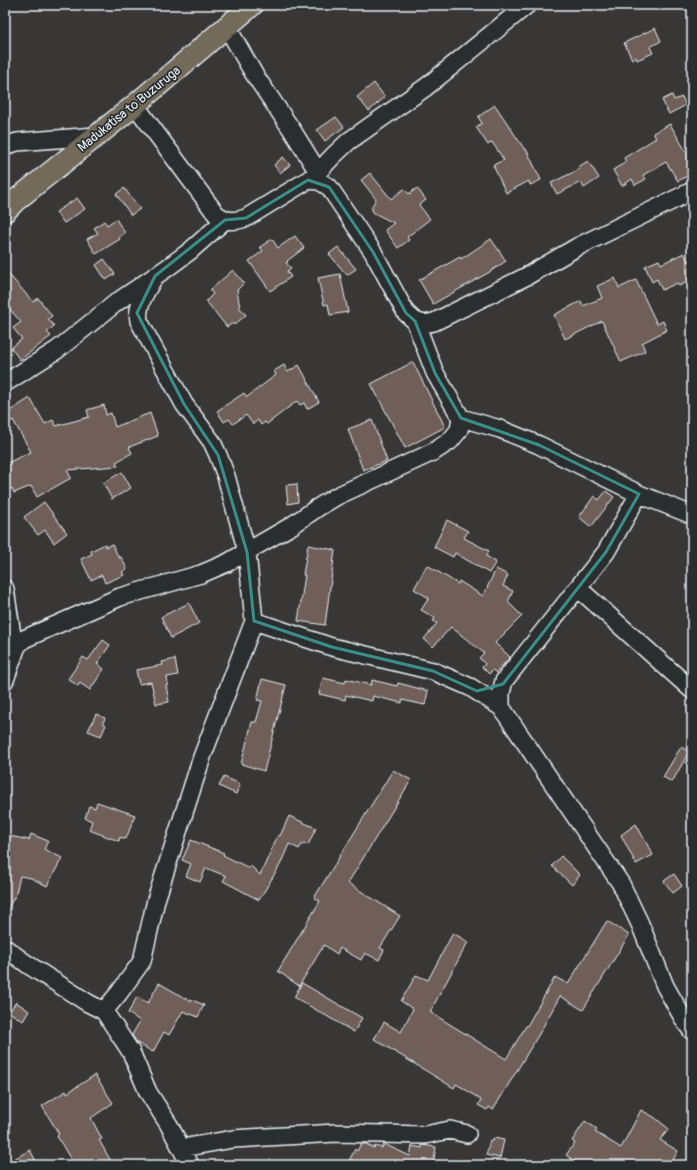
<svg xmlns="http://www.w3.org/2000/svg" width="697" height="1170" font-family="Pangolin,sans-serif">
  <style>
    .building { fill: #705f58; stroke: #e8f1f8 }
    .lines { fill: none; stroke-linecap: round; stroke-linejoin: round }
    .minor-casing { stroke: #e8f1f8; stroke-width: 20 }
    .major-casing { stroke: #e8f1f8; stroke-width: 24 }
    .minor { stroke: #2a2d2e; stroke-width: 17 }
    .major { stroke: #736b5a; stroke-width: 21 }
    .marked { fill: none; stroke: #3a8f8a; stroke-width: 3; stroke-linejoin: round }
    .labels { text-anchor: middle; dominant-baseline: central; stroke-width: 3.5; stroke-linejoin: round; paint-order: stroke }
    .street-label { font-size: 13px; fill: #e8f1f8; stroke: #2a2d2e }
  </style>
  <rect width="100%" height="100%" fill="#383736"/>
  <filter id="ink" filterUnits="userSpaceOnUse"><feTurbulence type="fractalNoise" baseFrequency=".025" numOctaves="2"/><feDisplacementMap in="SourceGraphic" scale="8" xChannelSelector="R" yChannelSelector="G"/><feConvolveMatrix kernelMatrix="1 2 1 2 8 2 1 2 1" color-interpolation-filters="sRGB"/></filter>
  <g filter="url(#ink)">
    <path class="building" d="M655,28L661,41L650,47L653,53L637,60L636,57L632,59L624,43Z
      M374,83L385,97L369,111L357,97Z
      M672,95L674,100L682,97L686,105L669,114L662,100Z
      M495,105L525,150L526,149L541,180L530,185L529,181L506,193L493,165L504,160L492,142L488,145L476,127L482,123L478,117Z
      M336,117L344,127L325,141L317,130Z
      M670,124L692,162V173L678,181L666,162L643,175L646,179L635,185L632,179L622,186L613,170L626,162L624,158L656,138L653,133Z
      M283,157L290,165L280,173L274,165Z
      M588,161L599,178L584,188L581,182L557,194L551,183L580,169L578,167Z
      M370,173L391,199L404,189L409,194L417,188L426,200L419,205L430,219L407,237L409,240L398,248L385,230L394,223L374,213L372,210V206L376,199L361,180Z
      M124,188L140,209L131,215L116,194Z
      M77,198L85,209L64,223L56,212Z
      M116,219L125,233L119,237L120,239L96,254L87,239L98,233L94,228L104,221L107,225Z
      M295,236L304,248L287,261L288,262L286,263L291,268L287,271L291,277L270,291L249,261L263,251L260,247L272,239L278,248Z
      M491,239L506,261L488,273L433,304L419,280L460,257L461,259Z
      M338,247L356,269L347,275L329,254Z
      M684,253L688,261L692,259V280L679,286L677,283L662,290L657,279L652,282L645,266L659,260L661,264Z
      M104,259L115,274L106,280L96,265Z
      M5,270L33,302L38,298L52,316L48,319L54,326L47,332L51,336L20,360L11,348L22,339L13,328L21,322L5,304Z
      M233,270L244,283L237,290L240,308L246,315L234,325L233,323L227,327L206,301L213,294L210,290Z
      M340,274L348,312L330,315L328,304L324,305L318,278Z
      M615,278L619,288L636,280L657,324L663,321L667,330L642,343L645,351L621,362L602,321L565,339L554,315L581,301L583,306L602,298L597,286Z
      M413,362L445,427L405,448L371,384Z
      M284,365L288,372L299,365L319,402L307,409L304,403L300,405L297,401L267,424L265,422L261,425L258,420L253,424L246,415L233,424L229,419L224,422L217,411L244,393L247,397L276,375L274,371Z
      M30,398L45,424L53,420L56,426L89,417L87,410L104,405L106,415L111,413L115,427L150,413L158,436L129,447L132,453L116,462L118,466L67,470L71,478L37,497L31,486L14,493L12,488L5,492V464L31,452L13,420L10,422L5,414Z
      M372,420L387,461L363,470L348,429Z
      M122,472L131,488L112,499L103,483Z
      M297,484L298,502L288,504L286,485Z
      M606,491L614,497L591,527L579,517L594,496L599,500Z
      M44,502L67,533L54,543L45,530L38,535L24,517Z
      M447,520L468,531L464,538L489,551L486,556L496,562L489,573L455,553L453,557L434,547Z
      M105,544L106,547L112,544L119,558L121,557L127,569L122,572L124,575L105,583L102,575L91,580L81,559L92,554L91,551Z
      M308,545L335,550L325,625L298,621L305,575H303Z
      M427,565L458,584L459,581L483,596L496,569L508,575L503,586L513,591L508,602L522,616L495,643L510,657L496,673L493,670L489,674L482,667L485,664L479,658L484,653L451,627L433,647L424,639L437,623L433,621L435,618L421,610L429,598L414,589Z
      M189,603L199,623L171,638L161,617Z
      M103,640L110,645L97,664L104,669L90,690L80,683L78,686L68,679L83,657L88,660Z
      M175,659L178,675L167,677L168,685H166L169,702L156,704L151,682L139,684L136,670L163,665L162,662Z
      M323,678L345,683L346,679L371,685L372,680L397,686L398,683L428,691L425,705L402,700V703L373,696L372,701L346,695L345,700L319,694Z
      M262,679L286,685L264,771L241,764L252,722H256L262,701L257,700Z
      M96,714L105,718L103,723L106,725L101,736L88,731Z
      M681,747L689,752L672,782L663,777Z
      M393,770L411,780L348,883L400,916L380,948L384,950L379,960L365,953L361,960L340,948L337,954L324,945L299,986L278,971L320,901L314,898Z
      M224,777L240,784L236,794L219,786Z
      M97,802L135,815L126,839L120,837L119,841L89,830L92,821L85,818L89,806L95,808Z
      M289,816L316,828L308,845L303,843L299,849L289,844L280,865L259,900L223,881L226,876L206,868L200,882L186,876L191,864L182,860L191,840L224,853L223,855L249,868L251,866L260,875L278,835L280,836Z
      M636,824L653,855L636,864L621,835Z
      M31,834L48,841L44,849L62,858L47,886L31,878L20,876L15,897H14L5,914V835L29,840Z
      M561,856L580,875L572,885L552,866Z
      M674,874L682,886L673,893L664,881Z
      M607,921L629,935L583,1010L560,996L539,1034L493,1110L489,1107L487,1110L478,1105L481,1100L463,1088L456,1084L454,1088L374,1039L384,1022L401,1032L413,1009L401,1001L416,975L428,980L453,933L468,942L430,1012L506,1059L526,1026H527L555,977L568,984Z
      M159,983L190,1001V999L204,1005L198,1017L183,1011L169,1035L164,1032L153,1052L137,1043L132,1035L140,1021L128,1013L137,997L148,1003Z
      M302,983L362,1018L354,1032L294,997Z
      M16,1002L29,1011L23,1021L9,1012Z
      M95,1075L113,1103L91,1118L102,1139L99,1140L113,1165H74L57,1136L59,1134L42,1106L66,1091L67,1093Z
      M641,1110L654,1117L669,1129L660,1140L678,1151L670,1165H580L566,1155L575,1143L572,1141L585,1121L597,1129L595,1132L621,1148Z
      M494,1138L504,1140L500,1158L486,1155L490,1140L493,1141Z
      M361,1144H366L374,1148L375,1146L382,1148L384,1144L410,1156L412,1146L422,1148V1145L436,1147L433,1165H347L355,1149L357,1151Z
      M30,1150L38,1165H5V1164Z"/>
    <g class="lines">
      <defs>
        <path id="minor" d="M227,27L254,74L292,130L318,172
          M135,105L216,214C228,222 232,222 246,218L308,180L319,181L329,187L373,252L406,313L415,321L424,324L434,322L527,276L577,247L692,191
          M5,146L17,142L96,136
          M308,180L318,172L334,155L349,141L426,87L527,5
          M5,383L57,350L117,302L167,268L190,251L225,220
          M461,418L500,429L539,445L639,494L692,515
          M578,588L692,690
          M5,589L12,635L17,646
          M254,621L332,647L433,671L470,687L501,707L621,884L640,924L665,986L686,1023L692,1031
          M5,680L17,646L24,639L120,597L201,574L227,563L291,526L317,508L337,496L433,452L450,441L459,430L461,418L435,373L415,321
          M501,707V693L504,681L606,552L639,494
          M5,948L27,964L88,1003L104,1011L131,1052L148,1092L169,1125L190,1165
          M104,1011L119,993L142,961L156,900L202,757L254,621L247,552L226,476L218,455L212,442L184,404L139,321C136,305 147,290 155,276
          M182,1148L233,1139L302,1135L336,1133L425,1135L450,1130L467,1134"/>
        <path id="major" d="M5,211L15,201L135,105L252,5"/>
      </defs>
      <use href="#minor" class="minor-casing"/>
      <use href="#major" class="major-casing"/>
      <use href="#minor" class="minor"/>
      <use href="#major" class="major"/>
    </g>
  </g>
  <path class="marked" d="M308,180L329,187L373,252L406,313L415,321L435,373L461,418L539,445L639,494L606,552L503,684L477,691L433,671L332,647L254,621L247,552L218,455L184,404L137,313L155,276L225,220L246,218Z"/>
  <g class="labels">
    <g class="street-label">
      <text transform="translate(129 109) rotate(-39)">Madukatisa to Buzuruga</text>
    </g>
  </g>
  <rect width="697" height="1170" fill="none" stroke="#2a2d2e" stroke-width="20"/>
  <rect x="10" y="10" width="677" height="1150" fill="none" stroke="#e8f1f8" stroke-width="1.5" filter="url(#ink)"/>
</svg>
